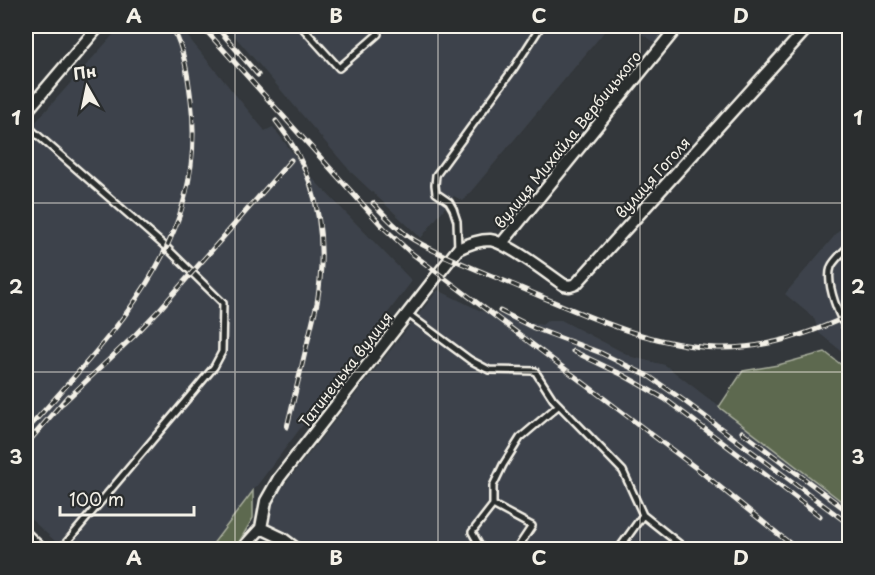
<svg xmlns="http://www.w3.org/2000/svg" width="875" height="575" font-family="'Playpen Sans',sans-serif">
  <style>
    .built { fill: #3e434b }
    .green { fill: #5d6950; stroke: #a8ad9c; stroke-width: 1.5 }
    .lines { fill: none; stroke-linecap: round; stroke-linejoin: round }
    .service-casing { stroke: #f4f1e8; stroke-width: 10 }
    .minor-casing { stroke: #f4f1e8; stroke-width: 15 }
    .service { stroke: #2a2d2e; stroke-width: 5 }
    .minor { stroke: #2a2d2e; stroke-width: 10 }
    .rail-casing { stroke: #f4f1e8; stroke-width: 5 }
    .rail { stroke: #2a2d2e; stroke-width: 3; stroke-dasharray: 9; stroke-linecap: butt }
    .grid { fill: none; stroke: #f4f1e8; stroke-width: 1.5; stroke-opacity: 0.55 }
    .labels { text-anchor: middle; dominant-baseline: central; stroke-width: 4.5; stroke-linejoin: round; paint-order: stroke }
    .street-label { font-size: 15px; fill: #f4f1e8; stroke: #2a2d2e }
    .neatline { fill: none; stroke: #f4f1e8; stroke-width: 2 }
    .grid-label { font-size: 20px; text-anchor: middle; font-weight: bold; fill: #f4f1e8 }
  </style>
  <rect width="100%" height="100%" fill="#33373b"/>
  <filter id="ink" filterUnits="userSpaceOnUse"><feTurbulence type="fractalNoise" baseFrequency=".0167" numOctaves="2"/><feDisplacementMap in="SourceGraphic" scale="12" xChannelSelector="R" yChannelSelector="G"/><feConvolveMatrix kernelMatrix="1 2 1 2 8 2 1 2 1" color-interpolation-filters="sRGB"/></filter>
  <g filter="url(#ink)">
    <path class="built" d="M121,26H179L265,131L273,127L311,177L412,281L209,549H64L26,515V133Z
      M226,26H609L463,201L454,196L421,238L351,172Z
      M629,26H678L661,46Z
      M849,219V357L819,333L814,318L785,294Z
      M438,290L481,311L542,325L548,320H561L632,357L665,365L849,507L850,549L303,550L269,524L271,502Z"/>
    <path class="green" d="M825,352L849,371V507L719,407L743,371L778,365Z
      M253,491V518L235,549H209Z"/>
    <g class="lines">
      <defs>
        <path id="service" d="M301,26L339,68L378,34
          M26,125L167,248L223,303L222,352L214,367L60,550
          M850,245C845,250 833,261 831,267C825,284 840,320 850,334
          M458,249L457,221L453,209L449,202L436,193L435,185L436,175L514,68L541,26
          M408,314L470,360L489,370L535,371L553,399L623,471L643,515
          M493,505L532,526L516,550
          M482,550L472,532L493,505V486L503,465L520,438L559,405
          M618,550L643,515L687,550"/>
        <path id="minor" d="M26,112L99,26
          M502,243L678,26
          M261,528L282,538L298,550
          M26,535L42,550
          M241,550L261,528L266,501L279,478L458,249C468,244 479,240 490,240C507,242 548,274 564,285L570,286L576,284L809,26"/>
      </defs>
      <use href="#service" class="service-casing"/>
      <use href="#minor" class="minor-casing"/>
      <use href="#service" class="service"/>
      <use href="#minor" class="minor"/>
      <defs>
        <path id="rail" d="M202,26L384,228L410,252L700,471L798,550
          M216,26L258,75
          M276,121C319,175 328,237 317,303L287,427
          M373,203C384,215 400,232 414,240C445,258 481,271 514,285C578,312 647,346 718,348C764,349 808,335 850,315
          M500,311L534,328L601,353L650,377L683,400L850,525
          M573,351L623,375L665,399L820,516
          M63,403L135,335L160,309L291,160
          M26,431C111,334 209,243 191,100C188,75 184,49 172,26
          M742,432L850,513
          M30,440L68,396"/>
      </defs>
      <use href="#rail" class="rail-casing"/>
      <use href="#rail" class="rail"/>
    </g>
  </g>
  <path class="grid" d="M235,26V550M438,26V550M640,26V550M26,203H850M26,372H850"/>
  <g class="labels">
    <g class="street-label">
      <text transform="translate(567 139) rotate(-51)">вулиця Михайла Вербицького</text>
      <text transform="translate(652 177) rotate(-48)">вулиця Гоголя</text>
      <text transform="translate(345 369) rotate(-52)">Татинецька вулиця</text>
    </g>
  </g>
  <rect width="875" height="575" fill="none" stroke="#2a2d2e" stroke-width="66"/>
  <g transform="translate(87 87) rotate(351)" stroke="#2a2d2e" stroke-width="4.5" paint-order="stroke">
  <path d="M0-4.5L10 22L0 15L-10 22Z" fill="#f4f1e8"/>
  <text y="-9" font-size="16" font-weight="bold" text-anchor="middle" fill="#f4f1e8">Пн</text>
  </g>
  <path d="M60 506v9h134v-9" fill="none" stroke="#f4f1e8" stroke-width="3"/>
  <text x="69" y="506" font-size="18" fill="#f4f1e8" stroke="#2a2d2e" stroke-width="4.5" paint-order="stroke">100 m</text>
  <rect x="33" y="33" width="809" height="509" class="neatline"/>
  <g class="grid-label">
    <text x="134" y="23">A</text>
    <text x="336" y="23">B</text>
    <text x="539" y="23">C</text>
    <text x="741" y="23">D</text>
    <text x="16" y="125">1</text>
    <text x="858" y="125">1</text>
    <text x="16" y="294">2</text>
    <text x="858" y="294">2</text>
    <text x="16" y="464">3</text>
    <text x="858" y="464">3</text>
    <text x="134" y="565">A</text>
    <text x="336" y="565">B</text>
    <text x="539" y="565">C</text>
    <text x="741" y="565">D</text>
  </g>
</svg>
